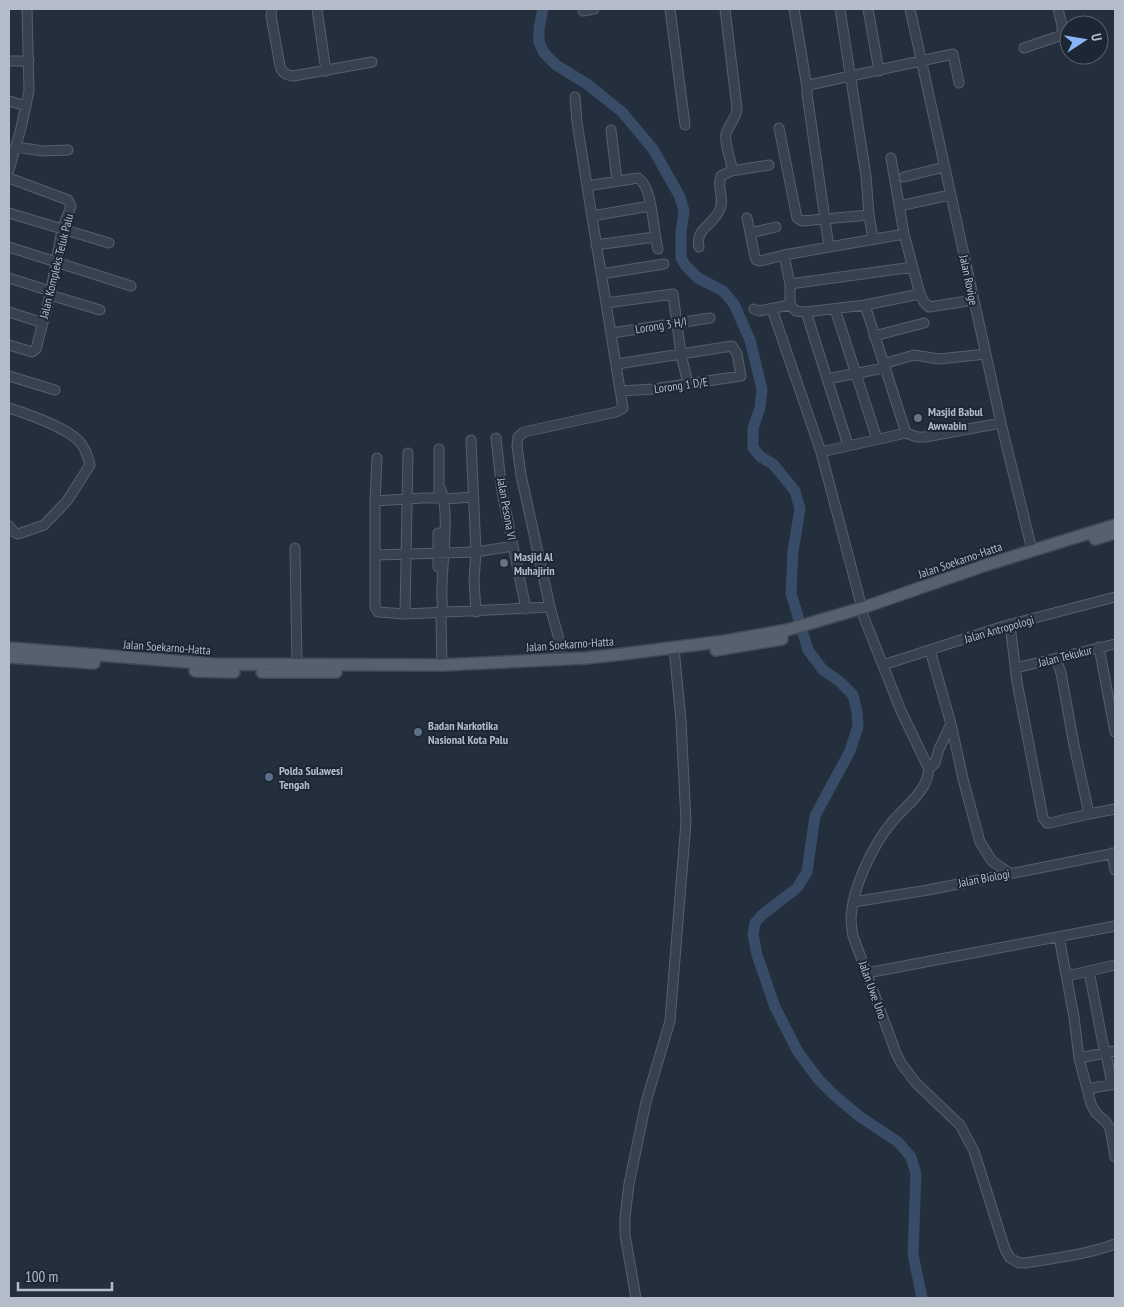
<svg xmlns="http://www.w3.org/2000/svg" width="1124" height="1307" font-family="'PT Sans Narrow',sans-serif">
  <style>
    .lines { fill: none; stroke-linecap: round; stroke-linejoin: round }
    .river { stroke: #394c67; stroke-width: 11 }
    .minor-casing { stroke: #565f6c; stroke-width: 11 }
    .major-casing { stroke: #414a57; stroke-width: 14 }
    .minor { stroke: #38414e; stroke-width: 9 }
    .major { stroke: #56606e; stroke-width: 11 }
    .worship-dot { fill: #6b7280; stroke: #1d2633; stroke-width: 2 }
    .service-dot { fill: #5c6f8a; stroke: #1d2633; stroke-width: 2 }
    .labels { text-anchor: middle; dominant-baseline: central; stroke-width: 4; stroke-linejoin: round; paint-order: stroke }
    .street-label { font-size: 12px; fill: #b4bcc9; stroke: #1d2633 }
    .poi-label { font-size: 12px; font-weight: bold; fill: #b4bcc9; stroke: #1d2633; text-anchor: start }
  </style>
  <rect width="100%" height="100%" fill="#242f3e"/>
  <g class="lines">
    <path class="river" d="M543,9L539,28V42L544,53L556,65L587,84L622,112L653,149L680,197L684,211L681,232V258L686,266L698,278L723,291L734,304L750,340L762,389L760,408L753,428V448L761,457L773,464L795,491L800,509L793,551L791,593L808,650L823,670L839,681L853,695L857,712L858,726L850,751L815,816L807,872L797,888L762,915L755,923L753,934L757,955L775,1007L798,1052L819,1080L834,1095L859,1116L898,1142L911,1157L916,1174L913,1254L922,1298"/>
    <defs>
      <path id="minor" d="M272,9L271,16L280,66C282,73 286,75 293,76L372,62
        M317,9L326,71
        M583,9V11L594,9
        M670,9L685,125
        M794,9L807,88
        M840,9L866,176L869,215L873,239
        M868,9L879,71
        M910,9L1001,423L1032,550
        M1024,48L1062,35V25L1058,9
        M9,61H29
        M575,97L577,122L587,186
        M9,101L26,106
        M779,128L797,218L802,221L869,215
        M611,130L617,181
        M16,147L43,151L68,150
        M891,158L904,234L920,294L924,302L929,307L974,300
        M9,170L21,128L29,91L27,9
        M731,171L769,165
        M904,177L944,167
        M9,178L68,200L71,206L62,230L50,295L36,349L32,352L29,351L9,345
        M899,206L950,195
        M9,213L109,243
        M592,216L650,206
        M747,218L755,257L756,260L760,261L784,255L904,234
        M750,233L776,227
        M596,245L655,237
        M9,247L131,286
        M699,247C695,229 712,226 719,211C726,199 716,188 721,176L731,171L732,169C731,158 724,145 726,134C728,125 737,118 737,108L725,9
        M829,247L807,94V88L809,85L953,54L959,83
        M784,255L790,284V305L796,311L806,312L865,305L920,294
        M601,274L664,264
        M9,278L50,291
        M790,284L913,267
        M50,295L100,310
        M606,303L673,294L681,354L688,384
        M754,309L759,311L790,305
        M772,309L821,452L862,608
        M835,309L877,439
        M9,312L43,323
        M806,312L848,445
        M612,333L710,318
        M874,336L924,323
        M617,364L732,346L737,354L741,376L653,389L620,391
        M883,364L914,355L939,359L986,354
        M9,376L55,390
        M827,379L884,368
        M9,408C28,414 64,427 78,440C85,447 88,456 90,465L67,501L44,525L18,534L14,532L9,526
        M906,433L917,437H925L1001,423
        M496,438L502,492L526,609
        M471,440L476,552L474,581L476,612
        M821,452L906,433L865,305
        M377,458L375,501V607L378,612L405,614L550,607
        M441,490C450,515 442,561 442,588C441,599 444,609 441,619L442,665
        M439,495V449
        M375,501L423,498H439L444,499L474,497
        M295,548L297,664
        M376,555L476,552L513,546
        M438,567V533
        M405,614L408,453
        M863,615L901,711L929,769C927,792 906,805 892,822C873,845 853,886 851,917C851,923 852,930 853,936L896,1053L901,1063L916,1083L960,1125L974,1151L1005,1249L1010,1258L1019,1263H1025C1056,1258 1085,1255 1115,1244
        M1010,624L1017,682L1043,818L1047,823H1050L1089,814L1115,809
        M1099,647L1115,732
        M1056,658L1061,673L1074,745L1089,814
        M561,659L559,639L550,607L521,475L517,446L518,437L524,432L616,412L623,408L587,186L638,178C653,186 653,232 658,249
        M883,665L1004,626L1115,597
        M1016,668L1115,644
        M951,724L963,779L980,842L992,861L1009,873
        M929,769L935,763L939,749L951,724L930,650
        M1112,853L1115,870
        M853,902L928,890L1115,853
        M1059,937L1074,1017L1079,1058L1091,1104L1096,1113L1106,1122L1110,1128L1115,1157
        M1089,971L1103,1044L1106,1053L1112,1085
        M867,973L1115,926
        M1067,976L1115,965
        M1079,1058L1115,1051
        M1087,1089L1115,1084
        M636,1298L625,1235V1217L629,1184L646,1102L670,1021L686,822L681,721L674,648"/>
      <path id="major" d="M1095,539L1115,533
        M9,648L213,664L442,665L586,658L623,654L725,641L787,630L862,608L986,565L1115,525
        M716,650L782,639
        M9,657L94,663
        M195,671L234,672
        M262,672H336"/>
    </defs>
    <use href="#minor" class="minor-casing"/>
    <use href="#major" class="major-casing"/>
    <use href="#minor" class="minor"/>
    <use href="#major" class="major"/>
  </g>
  <g class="worship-dot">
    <circle cx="918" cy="418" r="5"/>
    <circle cx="504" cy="563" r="5"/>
  </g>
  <g class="service-dot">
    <circle cx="418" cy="732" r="5"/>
    <circle cx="269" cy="777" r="5"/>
  </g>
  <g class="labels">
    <g class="street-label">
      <text transform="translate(56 266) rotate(-76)">Jalan Kompleks Teluk Palu</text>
      <text transform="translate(969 280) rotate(78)">Jalan Rovige</text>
      <text transform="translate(661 325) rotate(-9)">Lorong 3 H/I</text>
      <text transform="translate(681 385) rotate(-8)">Lorong 1 D/E</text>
      <text transform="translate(507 509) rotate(80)">Jalan Pesona VI</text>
      <text transform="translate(960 560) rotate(-19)">Jalan Soekarno-Hatta</text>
      <text transform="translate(999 629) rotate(-16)">Jalan Antropologi</text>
      <text transform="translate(570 644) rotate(-4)">Jalan Soekarno-Hatta</text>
      <text transform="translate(167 647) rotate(4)">Jalan Soekarno-Hatta</text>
      <text transform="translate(1065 656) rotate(-14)">Jalan Tekukur</text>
      <text transform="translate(984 878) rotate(-11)">Jalan Biologi</text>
      <text transform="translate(873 990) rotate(70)">Jalan Uwe Uno</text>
    </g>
    <g class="poi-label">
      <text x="928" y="411">Masjid Babul<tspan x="928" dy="14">Awwabin</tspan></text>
      <text x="514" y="556">Masjid Al<tspan x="514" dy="14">Muhajirin</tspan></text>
      <text x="428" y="725">Badan Narkotika<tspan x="428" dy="14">Nasional Kota Palu</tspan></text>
      <text x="279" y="770">Polda Sulawesi<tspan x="279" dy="14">Tengah</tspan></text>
    </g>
  </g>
  <rect width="1124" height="1307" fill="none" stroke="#b4bcc9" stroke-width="20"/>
  <g transform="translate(1084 40) rotate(78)"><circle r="24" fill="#1d2633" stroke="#59626f"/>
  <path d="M0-4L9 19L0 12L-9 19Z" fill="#8ab4f8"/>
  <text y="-8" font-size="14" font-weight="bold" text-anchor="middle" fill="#b4bcc9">U</text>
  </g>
  <path d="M18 1282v8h94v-8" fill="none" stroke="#b4bcc9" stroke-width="2.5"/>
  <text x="25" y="1282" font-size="15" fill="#b4bcc9" stroke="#1d2633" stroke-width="4" paint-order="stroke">100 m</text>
</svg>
